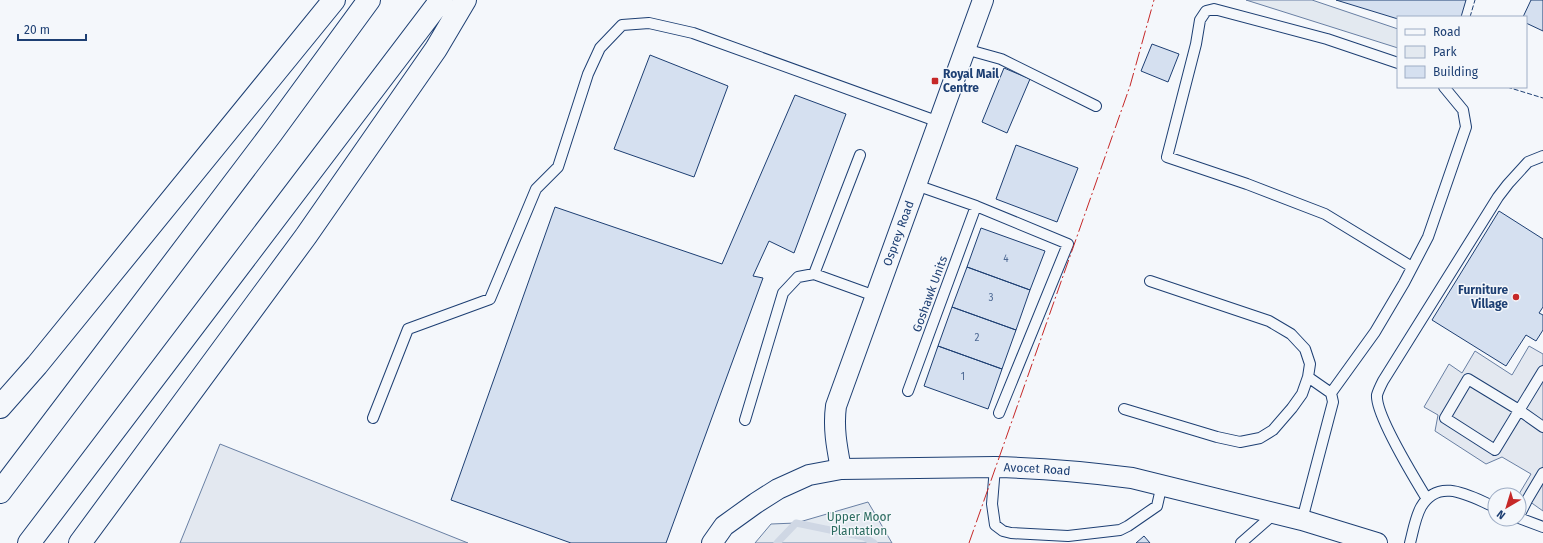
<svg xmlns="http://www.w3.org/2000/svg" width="1543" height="543" font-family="'Fira Sans',sans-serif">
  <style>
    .green { fill: #e3e9f0; stroke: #687fa3 }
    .parking { fill: #e3e8f0; stroke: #687fa3 }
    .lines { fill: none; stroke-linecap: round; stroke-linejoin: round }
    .stream { stroke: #cfd7e4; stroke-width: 7 }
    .building { fill: #d5e0f0; stroke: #1d3f73 }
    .service-casing { stroke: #1d3f73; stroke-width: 12 }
    .minor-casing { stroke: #1d3f73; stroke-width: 22 }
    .motorway-casing { stroke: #1d3f73; stroke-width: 24 }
    .service { stroke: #f4f7fb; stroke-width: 10 }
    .minor { stroke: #f4f7fb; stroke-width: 20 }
    .motorway { stroke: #f4f7fb; stroke-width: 22 }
    .fence { stroke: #1d3f73; stroke-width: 1; stroke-dasharray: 5 2; stroke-linecap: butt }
    .power { stroke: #c62828; stroke-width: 1; stroke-dasharray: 14 3 2 3; stroke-linecap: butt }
    .poi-dot { fill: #c62828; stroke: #f4f7fb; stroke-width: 1.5 }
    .labels { text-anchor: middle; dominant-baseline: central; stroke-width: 3; stroke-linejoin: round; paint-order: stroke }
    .number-label { font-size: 10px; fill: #4b6792 }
    .poi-label { font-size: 12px; font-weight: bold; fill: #1d3f73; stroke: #f4f7fb; text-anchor: start }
    .street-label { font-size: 12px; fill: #1d3f73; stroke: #f4f7fb }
    .park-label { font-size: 12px; fill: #2c6c60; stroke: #f4f7fb }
  </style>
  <rect width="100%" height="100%" fill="#f4f7fb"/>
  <path class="green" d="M1246,0H1312L1398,29V48Z
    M868,502L892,543H755L771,524L796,523Z"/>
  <path class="parking" d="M1529,346L1543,354V511L1519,494L1531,474L1502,457L1486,464L1435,431L1438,415L1424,407L1449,364L1462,373L1475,351L1512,375Z
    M220,444L468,543H180Z"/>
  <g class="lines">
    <path class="stream" d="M777,543L796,523L864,537L874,543"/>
  </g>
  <path class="building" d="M1336,0H1466L1461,17H1398V19Z
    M1531,0H1543V31L1526,23V17H1523Z
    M1152,44L1179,54L1168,82L1141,71Z
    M650,55L728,86L694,177L614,149Z
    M1004,68L1030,79L1007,133L982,122Z
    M795,95L846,114L794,253L769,241L753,276L763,278L666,543H571L451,500L555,207L722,264Z
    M1016,145L1078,168L1057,222L996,199Z
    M1499,211L1543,239V307L1539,313L1543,315V330L1536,341L1526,335L1506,366L1432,320Z
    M981,228L1045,251L1030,290L967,267Z
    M967,267L1030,290L1016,330L952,307Z
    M952,307L1016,330L1002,369L938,346Z
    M938,346L1002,369L988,409L924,386Z
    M1144,536L1150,543H1136Z"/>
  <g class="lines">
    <defs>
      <path id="service" d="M965,49L1001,59L1096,106
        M1398,63L1327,39L1214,9L1206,11L1200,20L1196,44L1167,157L1247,184L1325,214L1412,267
        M916,185L976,206L1068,244L999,413
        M814,274L860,155
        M1543,371L1495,450L1445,418L1468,379L1519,410L1543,427
        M908,391L976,206
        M1331,393L1375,332L1404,283L1428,237L1466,127L1463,110L1444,87
        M1124,409L1217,437L1240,442L1260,438L1273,430L1292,408L1302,394L1308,377L1310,364L1305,349L1291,334L1269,321L1150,281
        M373,418L408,329L490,299L536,189L558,167L588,74L600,48L622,25L649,23L693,33L939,122
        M745,420L783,293L798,277L814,274L875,296
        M995,467L992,504L995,525L1003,531L1011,533L1068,536L1120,530L1128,526L1157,506L1162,484
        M1427,499C1416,481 1375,414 1377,395C1378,391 1381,385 1383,381L1498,197L1508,184L1528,162L1543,156
        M1519,516L1527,500L1543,473
        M1519,518L1543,527
        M1302,520L1333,402L1331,393L1308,377
        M1241,543L1274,514
        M1410,543C1413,532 1415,518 1421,507C1439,476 1471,497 1495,507"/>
      <g id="minor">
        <path id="s1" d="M841,469C837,448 833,428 836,406L983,0"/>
        <path id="s2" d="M712,543L724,526L756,503L778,489L809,475L841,469L995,467C1041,468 1087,472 1132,478L1302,520L1377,543"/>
      </g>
      <path id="motorway" d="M0,407L37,365L334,0
        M0,492L271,134L369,0
        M29,543L441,0
        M80,543L306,236L436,49L465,0"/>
    </defs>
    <use href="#service" class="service-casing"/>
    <use href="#minor" class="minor-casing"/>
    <use href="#motorway" class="motorway-casing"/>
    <use href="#service" class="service"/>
    <use href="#minor" class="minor"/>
    <use href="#motorway" class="motorway"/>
    <path class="fence" d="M1470,17L1475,0
      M1507,87L1543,98"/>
    <path class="power" d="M969,543L1130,86L1154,0"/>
  </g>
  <g class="poi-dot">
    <rect x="931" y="77" width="8" height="8" rx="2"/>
    <circle cx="1516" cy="297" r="4"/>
  </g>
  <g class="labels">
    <g class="number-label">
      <text x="1006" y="259">4</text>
      <text x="991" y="298">3</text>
      <text x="977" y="338">2</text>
      <text x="963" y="377">1</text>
    </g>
    <g class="poi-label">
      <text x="943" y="74">Royal Mail<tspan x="943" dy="14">Centre</tspan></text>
      <text x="1508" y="290" text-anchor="end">Furniture<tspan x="1508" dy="14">Village</tspan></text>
    </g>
    <g class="street-label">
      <text stroke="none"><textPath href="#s1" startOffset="247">Osprey Road</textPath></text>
      <text transform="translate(930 294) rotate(-70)">Goshawk Units</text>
      <text stroke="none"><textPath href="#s2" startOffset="349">Avocet Road</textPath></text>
    </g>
    <g class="park-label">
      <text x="859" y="517">Upper Moor<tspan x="859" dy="14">Plantation</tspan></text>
    </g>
  </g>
  <rect x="1397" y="16" width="130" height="72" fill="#f4f7fb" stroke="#9eadc5"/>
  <rect x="1405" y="29" width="20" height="6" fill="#f4f7fb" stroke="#9eadc5"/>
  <text x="1433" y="36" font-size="12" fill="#1d3f73">Road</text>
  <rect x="1405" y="46" width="20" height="12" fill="#e3e9f0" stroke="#9eadc5"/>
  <text x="1433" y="56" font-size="12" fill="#1d3f73">Park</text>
  <rect x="1405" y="66" width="20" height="12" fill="#d5e0f0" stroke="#9eadc5"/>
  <text x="1433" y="76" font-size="12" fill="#1d3f73">Building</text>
  <g transform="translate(1507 507) rotate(218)"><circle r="19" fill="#f4f7fb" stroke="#9eadc5"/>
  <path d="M0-3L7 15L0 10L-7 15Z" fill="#c62828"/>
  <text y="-6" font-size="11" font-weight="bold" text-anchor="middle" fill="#1d3f73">N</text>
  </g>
  <path d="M18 34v6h68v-6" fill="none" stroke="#1d3f73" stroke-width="2"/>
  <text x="24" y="34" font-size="12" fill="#1d3f73" stroke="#f4f7fb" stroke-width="3" paint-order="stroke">20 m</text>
</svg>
